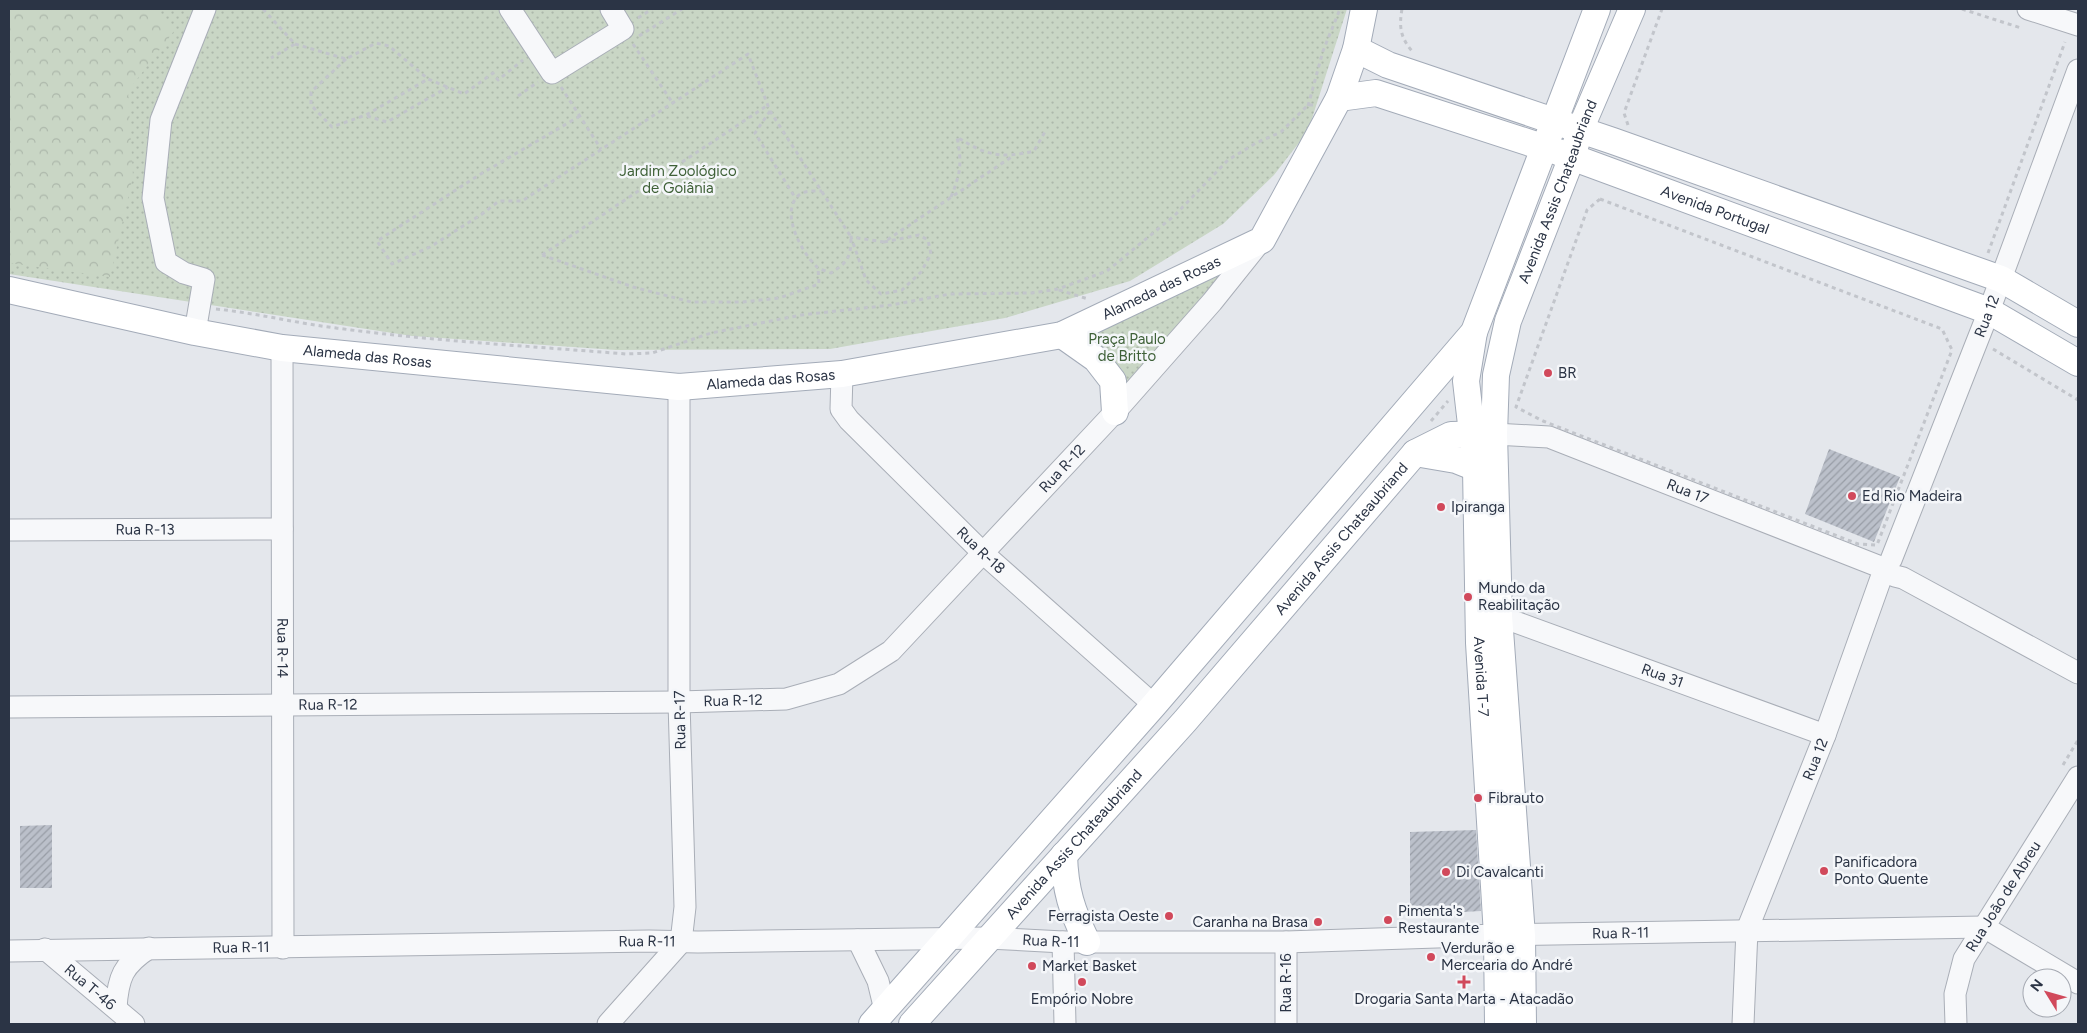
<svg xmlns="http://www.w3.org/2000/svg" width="2087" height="1033" font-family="Figtree,sans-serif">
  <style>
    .grass { fill: url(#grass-dots) }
    .forest { fill: url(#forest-crowns) }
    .building { fill: url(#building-hatch) }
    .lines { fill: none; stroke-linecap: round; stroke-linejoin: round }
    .minor-casing { stroke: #a9aeb7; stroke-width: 23 }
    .major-casing { stroke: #a3abb8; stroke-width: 28 }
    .path { stroke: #c2c5cb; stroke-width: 3; stroke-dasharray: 4 4; stroke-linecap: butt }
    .minor { stroke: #f7f8fa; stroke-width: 21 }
    .major { stroke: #fff; stroke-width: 26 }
    .poi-dot { fill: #d1495b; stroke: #f4f6f9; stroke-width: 2 }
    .labels { text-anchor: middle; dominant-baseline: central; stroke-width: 5; stroke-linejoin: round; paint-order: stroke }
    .park-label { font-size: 15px; fill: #3f6138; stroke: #f4f6f9 }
    .street-label { font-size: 15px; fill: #2b3445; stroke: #f4f6f9 }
    .poi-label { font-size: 15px; fill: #2b3445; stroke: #f4f6f9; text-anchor: start }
  </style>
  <defs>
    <pattern id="grass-dots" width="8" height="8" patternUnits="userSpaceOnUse" patternTransform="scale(1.25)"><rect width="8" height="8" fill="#c9d6c5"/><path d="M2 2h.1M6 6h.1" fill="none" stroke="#adb8ab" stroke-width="1.8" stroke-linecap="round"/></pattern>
    <pattern id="forest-crowns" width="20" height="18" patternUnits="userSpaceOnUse" patternTransform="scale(1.25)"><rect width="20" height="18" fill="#c9d6c5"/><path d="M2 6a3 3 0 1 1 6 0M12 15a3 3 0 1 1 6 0" fill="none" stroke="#adb8ab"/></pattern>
    <pattern id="building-hatch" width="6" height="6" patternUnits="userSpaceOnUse" patternTransform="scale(1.25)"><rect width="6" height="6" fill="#bbc0ca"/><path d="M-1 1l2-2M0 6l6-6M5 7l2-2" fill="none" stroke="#989da6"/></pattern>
  </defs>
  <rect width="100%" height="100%" fill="#e4e7ec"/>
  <path class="grass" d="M9,9H1347L1308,131L1274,175L1223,224L1130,281L1005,318L830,349L616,350L412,336L9,274Z
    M1220,275L1125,388L1083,339Z"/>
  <path class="forest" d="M9,9H154L174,31L128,91L133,176L110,277L9,263Z"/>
  <path class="building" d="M1829,449L1900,477L1874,542L1805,514Z
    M52,825V888H20V826Z
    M1476,830L1481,911L1410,915V832Z"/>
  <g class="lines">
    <defs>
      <g id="minor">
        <path d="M510,9L552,73L623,29L611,9"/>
        <path d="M2028,9L2078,25"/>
        <path d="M195,332L204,279L184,273L166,262L153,198L161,120L205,9"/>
        <path id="s1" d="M282,348L283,948"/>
        <path id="s2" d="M842,374L841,409L849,420L984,554L1154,705"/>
        <path id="s3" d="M1494,434L1549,437L1878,566"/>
        <path id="s4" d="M9,530L282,529"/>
        <path id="s5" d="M1891,560L1989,311L2078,70"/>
        <path d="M1895,576L1903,578L2078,673"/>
        <path id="s6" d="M1499,616L1825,735"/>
        <path id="s7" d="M9,707L679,702L786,699L839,684L891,651L1115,412L1212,302L1260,242"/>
        <path d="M858,940L878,981L885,1010"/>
        <path d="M1063,942L1065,1024"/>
        <path d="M1286,942V1024"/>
        <path id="s8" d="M45,949L134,1024"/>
        <path id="s9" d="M9,951L649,941L698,942L988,938L1063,942H1286L1497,935L1984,927L2078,983"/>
        <path d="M116,1008C118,977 123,965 149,948"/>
        <path d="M608,1024L681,942L685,907L679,702V387"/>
        <path id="s10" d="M1743,1024L1747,930L1825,735L1881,578"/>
        <path id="s11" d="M1956,1024L1955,994L1964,959L2078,777"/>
      </g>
      <g id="major">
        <path d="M1356,49L1388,65L1613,141L2001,279L2078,324"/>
        <path id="s12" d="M1339,98L1376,93L1558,152L1989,311L2078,363"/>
        <path id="s13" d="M9,290L195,332L282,348L679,387L842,374L1062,335L1262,240L1339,98L1356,49L1364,9"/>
        <path id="s14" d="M1474,332L1466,381L1476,468L1479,643L1497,935L1498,1024"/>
        <path d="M1062,335L1096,359L1113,381L1115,412"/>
        <path d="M1415,453L1456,460L1476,468"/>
        <path d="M1064,855C1065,890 1072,911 1087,942"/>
        <path d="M872,1024L1154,705L1474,332L1597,9"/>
        <path id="s15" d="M912,1024L1185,721L1415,453L1451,435L1494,434"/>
        <path id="s16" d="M1523,1024L1522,936L1499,616L1494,434L1496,375L1508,321L1572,157L1580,130L1632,9"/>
      </g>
    </defs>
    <use href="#minor" class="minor-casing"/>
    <use href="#major" class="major-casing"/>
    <path class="path" d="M263,9L295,44L271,58
      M1402,9C1399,26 1400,37 1412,51
      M1962,9L2021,28
      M638,18L652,9
      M639,36L682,9
      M295,44L346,59L376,43L389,46L428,79L464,94L493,73L498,80L523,60
      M633,44L672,102
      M346,59L311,92V105L332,127L366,115L428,79
      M561,87L601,149
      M518,96L538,82
      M1308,106L1323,51L1340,9
      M770,111L755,133L796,199
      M367,116L387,122L448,87
      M580,116L479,175L377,241L392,264L430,247L482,214L499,201H522L748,54L770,111L851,237C851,257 848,262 831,273C827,271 820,270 817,267C802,253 779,212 799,195C805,190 814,191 822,191
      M1628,125L1624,113L1662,9
      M951,197C961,172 962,163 957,137C985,155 1000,159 1034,151L1046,130
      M1600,199L1942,329L1952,350L1877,545L1858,544L1543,421L1516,407L1587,210Z
      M884,242L919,235L928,240L931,254L921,272L902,290L881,294L866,280L851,237L884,242L1013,156
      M1988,253L2065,42
      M542,255L633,287L691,302H743L779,298L819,284L818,268
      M542,255L768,105
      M1059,290L1088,299
      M216,309C256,313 295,323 336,328C432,341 529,346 626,354L652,353L711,333L801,315L891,305L950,294L1032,293L1058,289L1107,271L1175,215L1228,160L1256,143L1281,132L1308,105H1313
      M1993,349L2078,400
      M1431,421L1448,401
      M2063,765L2078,740"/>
    <use href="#minor" class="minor"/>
    <use href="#major" class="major"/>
  </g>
  <g class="poi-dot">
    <circle cx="1548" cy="373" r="5"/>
    <circle cx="1852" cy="496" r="5"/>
    <circle cx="1441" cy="507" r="5"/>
    <circle cx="1468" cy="597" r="5"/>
    <circle cx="1478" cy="798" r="5"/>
    <circle cx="1824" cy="871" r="5"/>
    <circle cx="1446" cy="872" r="5"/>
    <circle cx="1169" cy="916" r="5"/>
    <circle cx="1388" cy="920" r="5"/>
    <circle cx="1318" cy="922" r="5"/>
    <circle cx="1431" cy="957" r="5"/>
    <circle cx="1032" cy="966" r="5"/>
    <circle cx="1082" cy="982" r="5"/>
    <path d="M1461.5 974.5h5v5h5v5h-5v5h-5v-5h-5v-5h5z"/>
  </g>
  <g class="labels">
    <g class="park-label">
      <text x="678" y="171">Jardim Zoológico<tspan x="678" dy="17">de Goiânia</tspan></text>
      <text x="1127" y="339">Praça Paulo<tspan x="1127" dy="17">de Britto</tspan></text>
    </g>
    <g class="street-label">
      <text stroke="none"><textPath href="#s16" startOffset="844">Avenida Assis Chateaubriand</textPath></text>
      <text stroke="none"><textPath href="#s12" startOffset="396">Avenida Portugal</textPath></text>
      <text stroke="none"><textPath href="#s13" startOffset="1175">Alameda das Rosas</textPath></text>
      <text stroke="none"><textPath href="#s5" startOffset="262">Rua 12</textPath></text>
      <text stroke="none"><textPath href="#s13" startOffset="365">Alameda das Rosas</textPath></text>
      <text stroke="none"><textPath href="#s13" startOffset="770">Alameda das Rosas</textPath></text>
      <text stroke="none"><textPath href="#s7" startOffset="1144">Rua R-12</textPath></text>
      <text stroke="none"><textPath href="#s3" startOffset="204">Rua 17</textPath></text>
      <text stroke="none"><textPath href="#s4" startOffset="136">Rua R-13</textPath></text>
      <text stroke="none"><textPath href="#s15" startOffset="648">Avenida Assis Chateaubriand</textPath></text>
      <text stroke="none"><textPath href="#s2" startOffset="234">Rua R-18</textPath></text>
      <text stroke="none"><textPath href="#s1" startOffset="300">Rua R-14</textPath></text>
      <text stroke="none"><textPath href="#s6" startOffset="174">Rua 31</textPath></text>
      <text stroke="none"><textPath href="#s14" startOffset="346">Avenida T-7</textPath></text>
      <text stroke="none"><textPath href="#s7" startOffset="724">Rua R-12</textPath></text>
      <text stroke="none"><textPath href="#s7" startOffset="319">Rua R-12</textPath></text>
      <text transform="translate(680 720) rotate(-91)">Rua R-17</text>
      <text stroke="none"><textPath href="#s10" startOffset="278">Rua 12</textPath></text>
      <text stroke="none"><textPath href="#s15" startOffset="242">Avenida Assis Chateaubriand</textPath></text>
      <text stroke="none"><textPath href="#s11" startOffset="140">Rua João de Abreu</textPath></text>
      <text stroke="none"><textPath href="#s9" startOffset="1612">Rua R-11</textPath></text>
      <text stroke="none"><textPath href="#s9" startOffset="1042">Rua R-11</textPath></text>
      <text stroke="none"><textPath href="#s9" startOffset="638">Rua R-11</textPath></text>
      <text stroke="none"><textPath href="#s9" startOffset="232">Rua R-11</textPath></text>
      <text transform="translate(1286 983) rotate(-90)">Rua R-16</text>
      <text stroke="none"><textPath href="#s8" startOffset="59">Rua T-46</textPath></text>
    </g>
    <g class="poi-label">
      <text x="1558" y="373">BR</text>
      <text x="1862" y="496">Ed Rio Madeira</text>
      <text x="1451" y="507">Ipiranga</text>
      <text x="1478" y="588">Mundo da<tspan x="1478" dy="17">Reabilitação</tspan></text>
      <text x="1488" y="798">Fibrauto</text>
      <text x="1834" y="862">Panificadora<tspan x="1834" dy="17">Ponto Quente</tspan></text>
      <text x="1456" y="872">Di Cavalcanti</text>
      <text x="1398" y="911">Pimenta's<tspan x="1398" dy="17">Restaurante</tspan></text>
      <text x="1159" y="916" text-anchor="end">Ferragista Oeste</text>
      <text x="1308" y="922" text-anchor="end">Caranha na Brasa</text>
      <text x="1441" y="948">Verdurão e<tspan x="1441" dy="17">Mercearia do André</tspan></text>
      <text x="1042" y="966">Market Basket</text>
      <text x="1082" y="999" text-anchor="middle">Empório Nobre</text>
      <text x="1464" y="999" text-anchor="middle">Drogaria Santa Marta - Atacadão</text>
    </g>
  </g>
  <rect width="2087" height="1033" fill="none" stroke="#2b3445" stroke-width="20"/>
  <g transform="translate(2047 993) rotate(307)"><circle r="24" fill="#f4f6f9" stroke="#a4a8b1"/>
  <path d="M0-4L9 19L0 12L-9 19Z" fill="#d1495b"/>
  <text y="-8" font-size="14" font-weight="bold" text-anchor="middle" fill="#2b3445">N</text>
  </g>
</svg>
